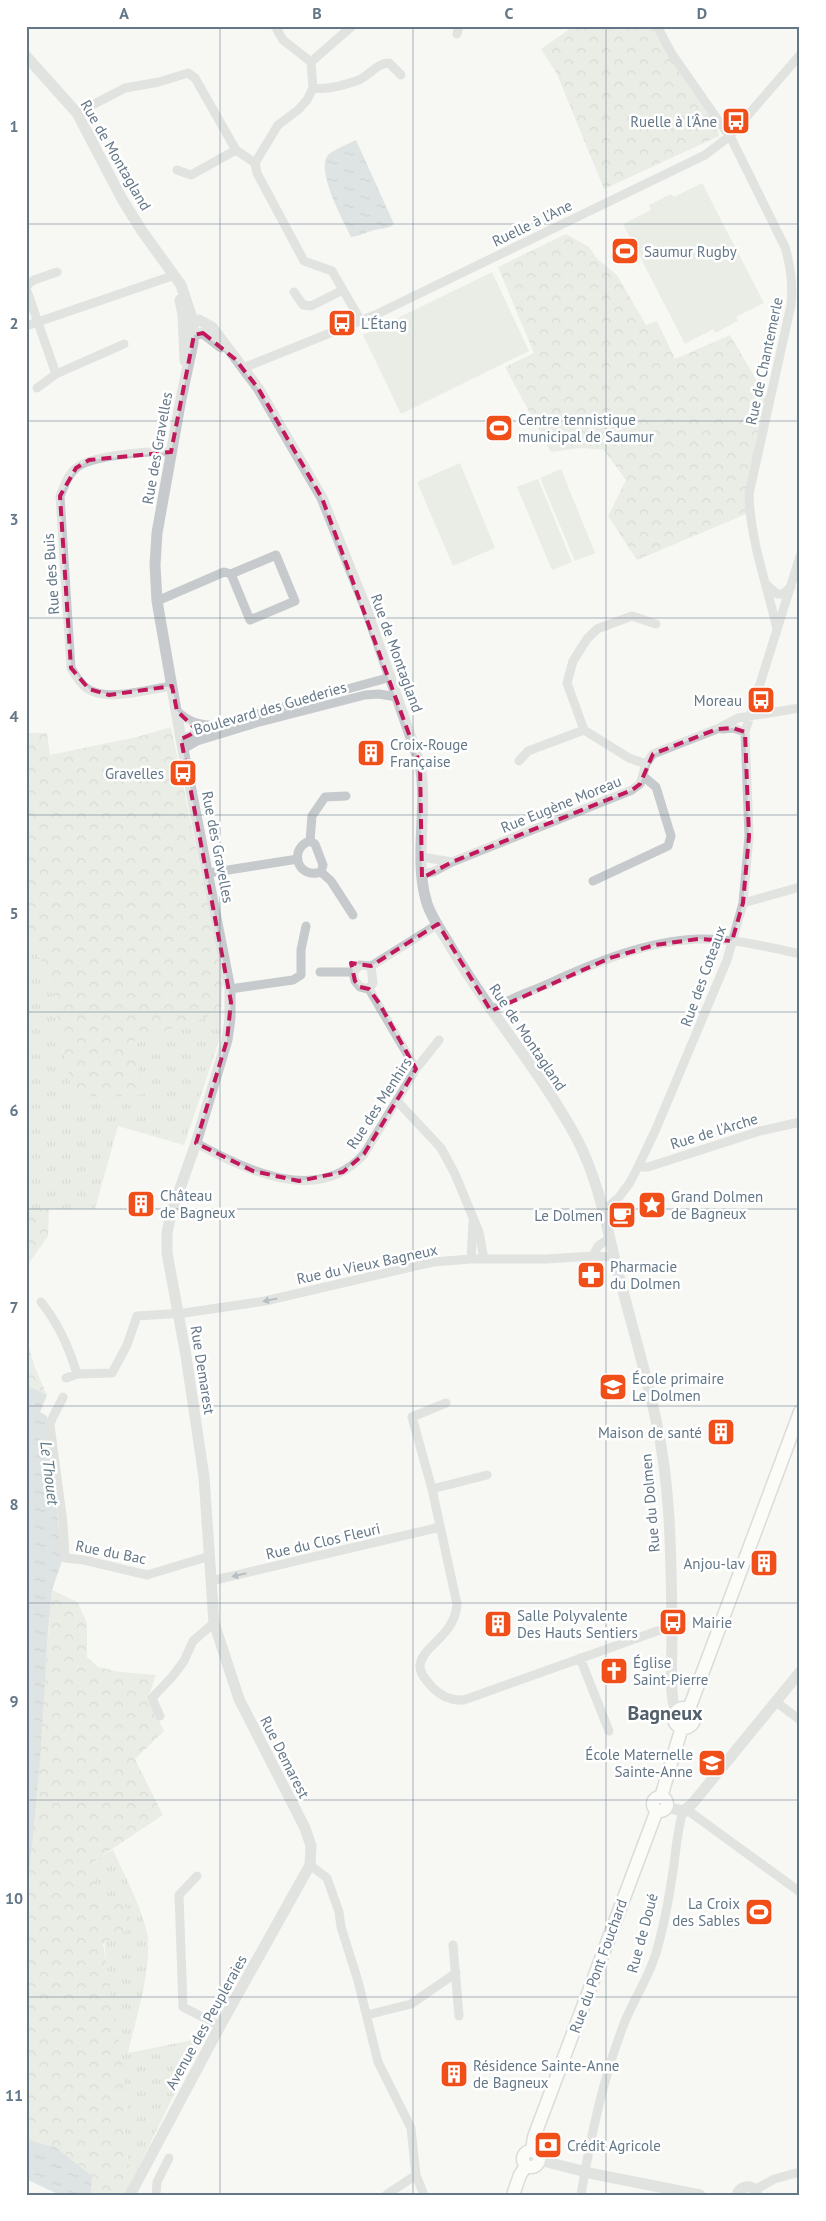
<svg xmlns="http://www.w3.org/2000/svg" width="826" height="2221" font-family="'PT Sans',sans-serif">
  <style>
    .grass { fill: url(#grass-tufts) }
    .forest { fill: url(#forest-crowns) }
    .pitch { fill: #d8dfd4 }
    .water { fill: url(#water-ripples) }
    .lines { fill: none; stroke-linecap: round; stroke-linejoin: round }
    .secondary-casing { stroke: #b6bcc0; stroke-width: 15 }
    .minor { stroke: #c6cacd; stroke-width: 9 }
    .tertiary { stroke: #c6cacd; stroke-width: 11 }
    .secondary { stroke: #fff; stroke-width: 12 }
    .oneway { fill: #687b8a }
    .marked { fill: none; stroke: #c2185b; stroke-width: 4; stroke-dasharray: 10 6; stroke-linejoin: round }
    .grid { fill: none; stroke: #637787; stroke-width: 1; stroke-opacity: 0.55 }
    .labels { text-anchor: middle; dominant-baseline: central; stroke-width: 5; stroke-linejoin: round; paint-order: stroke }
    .poi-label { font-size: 15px; fill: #637787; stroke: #fff; text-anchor: start }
    .street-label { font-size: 15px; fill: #637787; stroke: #fff }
    .water-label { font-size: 16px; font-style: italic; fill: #5f7983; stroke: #fff }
    .district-label { font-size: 20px; font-weight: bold; fill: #52606b; stroke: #fff }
    .neatline { fill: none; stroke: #637787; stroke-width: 2 }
    .grid-label { font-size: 16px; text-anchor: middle; font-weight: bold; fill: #637787 }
  </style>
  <defs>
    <pattern id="grass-tufts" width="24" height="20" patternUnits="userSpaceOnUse" patternTransform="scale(1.25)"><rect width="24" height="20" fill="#d8dfd4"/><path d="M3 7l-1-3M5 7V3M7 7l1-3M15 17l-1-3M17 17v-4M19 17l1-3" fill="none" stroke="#b3bab2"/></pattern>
    <pattern id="forest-crowns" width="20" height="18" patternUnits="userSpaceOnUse" patternTransform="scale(1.25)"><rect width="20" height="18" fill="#d8dfd4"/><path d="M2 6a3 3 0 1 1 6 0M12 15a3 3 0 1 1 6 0" fill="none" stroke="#b3bab2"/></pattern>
    <pattern id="water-ripples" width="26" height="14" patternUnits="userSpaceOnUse" patternTransform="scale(1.25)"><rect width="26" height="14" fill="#bfcad0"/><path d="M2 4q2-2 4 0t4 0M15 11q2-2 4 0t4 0" fill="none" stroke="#9fa9ae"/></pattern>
  </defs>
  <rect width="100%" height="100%" fill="#f7f7f3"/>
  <path class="grass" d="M29,940L47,970L73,1096L145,1094L130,1043L221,1012L220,1038L184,1145L118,1126L95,1209H49L26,1212V941Z
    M113,1850C123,1872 146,1916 148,1939C150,1977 136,2017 128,2053L202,2038L132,2180L124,2141L127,2105L106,1967L103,1906L94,1875V1860Z"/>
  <path class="forest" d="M574,26H654L717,127L719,136L604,189L557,74L541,49Z
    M566,234L589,247L597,259L617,275L646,325L657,321L675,359L730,335L767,398L746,514L637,560L608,516L626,480L604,450L581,448L551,452L505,367L534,353L498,267Z
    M171,727L223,977L221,1012L130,1043L146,1094L111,1097L73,1096L47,970L29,940L26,941V733H47L50,755L137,737Z
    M49,1209L48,1236L27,1266L26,1270V1212Z
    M26,1338L35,1368L47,1395L26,1385Z
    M52,1590L77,1602L87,1623V1657L98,1667L120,1672L156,1675L148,1698L164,1731L135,1759L163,1815L94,1861V1875L103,1906L123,1898L133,1927L103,1944L121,2052L127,2105L124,2141L132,2180L125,2195H91L92,2176L55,2147L26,2140V1906Z"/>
  <path class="pitch" d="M702,183L764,303L736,317L738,321L715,333L713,329L685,344L623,224L651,210L649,205L671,194L674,197Z
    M492,272L529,351L401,414L363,335Z
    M460,463L495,548L453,566L417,482Z
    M561,469L595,553L575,561L540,478Z
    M538,479L572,562L552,570L517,487Z"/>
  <path class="water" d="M356,140L394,224C387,230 380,228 371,231C364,233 359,236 351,237C344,222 315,170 328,155C335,149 348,144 356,140Z
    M26,1385L47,1395L40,1412L47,1416L62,1561L52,1590L48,1632L40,1759L26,1906Z
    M26,2140L55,2147L92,2176L91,2195H60L26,2179Z"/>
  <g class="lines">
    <defs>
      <path id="secondary" d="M674 1718a10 10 0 1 1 20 0a10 10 0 1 1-20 0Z
        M689,1709L800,1412
        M653 1804a7 7 0 1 1 14 0a7 7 0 1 1-14 0Z
        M661,1797L682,1727
        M523 2159a8 8 0 1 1 16 0a8 8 0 1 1-16 0Z
        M532,2151L534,2137L657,1810
        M513,2195L520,2175L526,2166"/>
    </defs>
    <use href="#secondary" class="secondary-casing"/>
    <path class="minor" d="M275,26L283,40L311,62L313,88L307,100L298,110L278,125L255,163L257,173L304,261L332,271L361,321
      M657,26L672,54L732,140L785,247C791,267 793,284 791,305L749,494C750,540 767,585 777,629
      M457,34L459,26
      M311,62L352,26
      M313,88C328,90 345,85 359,80C370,75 377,63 389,63L401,75
      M77,113L125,88L159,82L188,73L195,78L236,150L255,163
      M177,170L191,175L236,150
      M26,286L34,280L57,272
      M26,288L56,374
      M294,292L303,305L311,306L343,290
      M26,326L172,276
      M243,368L375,315L705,155L730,136L800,55
      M37,388L56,374L124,344
      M171,452C151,451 89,455 75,469C67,476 64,487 60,496L71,668C76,676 80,684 88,689C108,702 149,689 172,686
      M767,585L777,594H783L791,587
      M157,601L224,572L231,574L276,555L295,601L250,620L231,574
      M177,711C189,722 200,726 216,725L391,677
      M722,729L733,728L745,732
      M181,739L212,727
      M183,749L197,741L256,723L365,695L379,694L397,697
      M519,761L528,751L584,730
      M646,764L629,758L584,730L567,683L573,661L587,639L597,629L632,616L656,624
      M310,841L315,844L323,865L321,872C297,880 288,848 310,841Z
      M310,841L312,816L325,797L346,796
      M422,857L452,862
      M321,872L331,881L353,915
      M209,873L298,859
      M422,874L433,872L452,862L632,790L640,784L646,764L653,754L717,729L738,718L800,708
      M593,881L668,846L671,836L656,787L643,776
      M743,903L800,887
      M371,966L438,924
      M320,972H353
      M230,989L293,980L301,975V950L306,926
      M369,989L373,983L371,966L360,965L353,972L355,981L360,987L369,989L416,1069
      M491,1011C508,998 531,992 550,983C596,962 647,941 698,939C731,938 764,946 796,953L800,952
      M397,1101L441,1148L455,1174L479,1232L484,1259
      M196,1143C246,1170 318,1206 364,1154L416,1069L439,1040
      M638,1167H648L760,1131L800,1122
      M603,1208L609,1206L619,1197L629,1184L638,1167L656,1129L727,960L743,903L749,836L745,732L800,556
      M593,1256L598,1246L610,1238
      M471,1259L473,1222
      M41,1302C59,1324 69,1347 77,1374
      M66,1378L77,1374L112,1373L127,1345L137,1316L184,1313L265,1301L433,1262L471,1259H546L593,1256L615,1257
      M63,1397C59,1407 53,1414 50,1425L63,1523L65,1558L84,1560L147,1575L210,1556
      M487,1475L432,1489L457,1604C455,1636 423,1645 420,1665C419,1674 428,1682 433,1688C442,1697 451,1701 464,1700L657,1631L672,1629
      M432,1489L412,1417L446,1403
      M211,1581L440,1527
      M580,1658L609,1731
      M775,1701L800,1720
      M160,1716L152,1698L172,1677L184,1661L193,1641L214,1623
      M310,1865L327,1878L339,1912L341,1927L358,1981L378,2062L411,2128L416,2175L424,2195
      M197,1876L179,1895L183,2007L220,2026
      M453,1945L459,2016
      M367,2015L411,2004L456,1973
      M755,2190L774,2179L800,2172
      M156,2195L157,2182L169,2158
      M386,2195L416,2175
      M581,2195C590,2139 602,2082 622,2029C631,2003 648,1980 656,1953C664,1926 669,1898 673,1871C676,1851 677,1831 683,1811L690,1812L800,1892"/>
    <path class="tertiary" d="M26,56L77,113L122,199L142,231L181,285L193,321V343L181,399L157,533L155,565L157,601L181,739L230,989V1018L227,1040L196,1143L171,1214L167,1233V1253L186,1356L204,1477L214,1623L239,1699L305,1828L311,1846L310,1865L220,2026L130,2195
      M180,300L183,315L185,361
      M184,334L193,321L199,320L212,327L258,388L322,498L367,611L420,764C428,808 414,858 426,900C430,917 444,934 452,949C490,1014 541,1072 577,1139C598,1179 606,1224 617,1268C630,1319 645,1369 656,1420C671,1487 671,1558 672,1626C673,1645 668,1697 676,1711
      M194,335L203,333L221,347
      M666,1807L683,1811L692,1804L800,1672
      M539,2160L594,2174L700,2195
      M737,2195C739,2188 746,2185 753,2188L757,2195"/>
    <use href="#secondary" class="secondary"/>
  </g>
  <defs><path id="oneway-solid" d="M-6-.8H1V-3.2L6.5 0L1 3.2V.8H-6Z" transform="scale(1.25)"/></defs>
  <g class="oneway">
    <use href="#oneway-solid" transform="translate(270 1300) rotate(168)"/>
    <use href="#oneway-solid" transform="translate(239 1575) rotate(167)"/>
  </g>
  <path d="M0 0H826V2221H0ZM203,333L235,359L258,388L322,498L420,764L422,878L452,862L632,790L640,784L653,754L717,729L733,728L745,732L749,836L743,903L732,941L698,939L655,945L610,958L491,1011L438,924L371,966L351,963L355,981L360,987L369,989L379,1003L416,1069L364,1154L343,1172L299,1181L253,1171L196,1143L227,1040L231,1002L181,739L198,731L177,711L172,686L109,695L89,689L71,668L60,496L76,468L89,460L171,452L194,335Z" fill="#f7f7f3" fill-opacity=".55" fill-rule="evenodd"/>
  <path class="marked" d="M203,333L235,359L258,388L322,498L420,764L422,878L452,862L632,790L640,784L653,754L717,729L733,728L745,732L749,836L743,903L732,941L698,939L655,945L610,958L491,1011L438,924L371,966L351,963L355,981L360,987L369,989L379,1003L416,1069L364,1154L343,1172L299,1181L253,1171L196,1143L227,1040L231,1002L181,739L198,731L177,711L172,686L109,695L89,689L71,668L60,496L76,468L89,460L171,452L194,335Z"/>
  <path class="grid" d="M220,26V2195M413,26V2195M606,26V2195M26,224H800M26,421H800M26,618H800M26,815H800M26,1012H800M26,1209H800M26,1406H800M26,1603H800M26,1800H800M26,1997H800"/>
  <defs>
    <symbol id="bus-square" viewBox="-11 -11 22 22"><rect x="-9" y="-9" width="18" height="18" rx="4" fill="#f14f1a" stroke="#fff"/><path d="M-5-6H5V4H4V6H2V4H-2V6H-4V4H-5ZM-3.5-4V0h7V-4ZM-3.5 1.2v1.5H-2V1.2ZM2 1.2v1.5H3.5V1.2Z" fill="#fff"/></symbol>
    <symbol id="stadium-square" viewBox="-11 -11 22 22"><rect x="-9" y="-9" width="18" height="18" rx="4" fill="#f14f1a" stroke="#fff"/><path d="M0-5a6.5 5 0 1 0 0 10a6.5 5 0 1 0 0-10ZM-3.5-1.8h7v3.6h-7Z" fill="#fff"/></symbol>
    <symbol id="building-square" viewBox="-11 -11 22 22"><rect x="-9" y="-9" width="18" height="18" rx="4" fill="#f14f1a" stroke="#fff"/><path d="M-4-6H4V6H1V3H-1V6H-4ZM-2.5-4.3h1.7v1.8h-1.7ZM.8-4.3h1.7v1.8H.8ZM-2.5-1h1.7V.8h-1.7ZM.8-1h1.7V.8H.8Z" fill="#fff"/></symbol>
    <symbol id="sight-square" viewBox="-11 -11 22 22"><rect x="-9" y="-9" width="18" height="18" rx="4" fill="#f14f1a" stroke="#fff"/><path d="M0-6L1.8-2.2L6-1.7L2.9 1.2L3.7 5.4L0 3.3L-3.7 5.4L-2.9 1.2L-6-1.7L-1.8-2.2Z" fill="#fff"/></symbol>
    <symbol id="cafe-square" viewBox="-11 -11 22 22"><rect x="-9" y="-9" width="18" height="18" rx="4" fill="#f14f1a" stroke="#fff"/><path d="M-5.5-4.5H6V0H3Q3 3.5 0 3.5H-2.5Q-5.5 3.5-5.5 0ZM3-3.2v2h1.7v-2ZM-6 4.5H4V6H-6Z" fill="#fff"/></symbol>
    <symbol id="pharmacy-square" viewBox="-11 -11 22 22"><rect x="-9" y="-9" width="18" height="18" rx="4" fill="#f14f1a" stroke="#fff"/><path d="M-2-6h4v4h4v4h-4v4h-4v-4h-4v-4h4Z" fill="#fff"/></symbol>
    <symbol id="school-square" viewBox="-11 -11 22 22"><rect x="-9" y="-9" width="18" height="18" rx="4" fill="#f14f1a" stroke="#fff"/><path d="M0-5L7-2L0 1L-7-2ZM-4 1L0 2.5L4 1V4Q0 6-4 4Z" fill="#fff"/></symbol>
    <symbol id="church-square" viewBox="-11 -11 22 22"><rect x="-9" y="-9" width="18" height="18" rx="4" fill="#f14f1a" stroke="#fff"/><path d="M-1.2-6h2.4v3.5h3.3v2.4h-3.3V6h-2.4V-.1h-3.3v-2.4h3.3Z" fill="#fff"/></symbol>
    <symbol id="bank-square" viewBox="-11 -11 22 22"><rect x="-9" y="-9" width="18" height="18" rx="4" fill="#f14f1a" stroke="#fff"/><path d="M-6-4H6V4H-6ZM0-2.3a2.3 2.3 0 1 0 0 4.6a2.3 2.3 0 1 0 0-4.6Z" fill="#fff"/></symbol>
  </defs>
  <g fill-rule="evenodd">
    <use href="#bus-square" x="720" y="105" width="32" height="32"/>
    <use href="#stadium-square" x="609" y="235" width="32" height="32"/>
    <use href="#bus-square" x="326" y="307" width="32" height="32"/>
    <use href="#stadium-square" x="483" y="412" width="32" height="32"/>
    <use href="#bus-square" x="745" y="684" width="32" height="32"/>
    <use href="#building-square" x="355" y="737" width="32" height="32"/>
    <use href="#bus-square" x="167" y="757" width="32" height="32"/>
    <use href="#building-square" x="125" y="1188" width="32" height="32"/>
    <use href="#sight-square" x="636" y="1189" width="32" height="32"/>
    <use href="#cafe-square" x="606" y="1199" width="32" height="32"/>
    <use href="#pharmacy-square" x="575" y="1259" width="32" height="32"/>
    <use href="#school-square" x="597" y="1371" width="32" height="32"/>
    <use href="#building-square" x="705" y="1416" width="32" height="32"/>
    <use href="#building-square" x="748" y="1547" width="32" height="32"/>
    <use href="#bus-square" x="657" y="1606" width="32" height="32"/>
    <use href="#building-square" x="482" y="1608" width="32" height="32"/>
    <use href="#church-square" x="598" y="1655" width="32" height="32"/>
    <use href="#school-square" x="696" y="1747" width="32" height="32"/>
    <use href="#stadium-square" x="743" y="1896" width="32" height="32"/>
    <use href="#building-square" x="438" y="2058" width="32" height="32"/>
    <use href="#bank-square" x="532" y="2129" width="32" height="32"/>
  </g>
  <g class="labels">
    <g class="poi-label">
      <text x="717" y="121" text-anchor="end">Ruelle à l'Âne</text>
      <text x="644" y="251">Saumur Rugby</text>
      <text x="361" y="323">L'Étang</text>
      <text x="518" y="419">Centre tennistique<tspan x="518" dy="17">municipal de Saumur</tspan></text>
      <text x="742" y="700" text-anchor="end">Moreau</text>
      <text x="390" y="744">Croix-Rouge<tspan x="390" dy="17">Française</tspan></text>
      <text x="164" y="773" text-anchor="end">Gravelles</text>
      <text x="160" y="1195">Château<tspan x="160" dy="17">de Bagneux</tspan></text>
      <text x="671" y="1196">Grand Dolmen<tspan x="671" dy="17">de Bagneux</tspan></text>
      <text x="603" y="1215" text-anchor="end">Le Dolmen</text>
      <text x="610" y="1266">Pharmacie<tspan x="610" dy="17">du Dolmen</tspan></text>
      <text x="632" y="1378">École primaire<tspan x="632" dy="17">Le Dolmen</tspan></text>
      <text x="702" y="1432" text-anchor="end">Maison de santé</text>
      <text x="745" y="1563" text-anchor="end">Anjou-lav</text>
      <text x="517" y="1615">Salle Polyvalente<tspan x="517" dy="17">Des Hauts Sentiers</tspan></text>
      <text x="692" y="1622">Mairie</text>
      <text x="633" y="1662">Église<tspan x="633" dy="17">Saint-Pierre</tspan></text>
      <text x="693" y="1754" text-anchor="end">École Maternelle<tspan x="693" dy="17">Sainte-Anne</tspan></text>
      <text x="740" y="1903" text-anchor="end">La Croix<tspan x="740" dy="17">des Sables</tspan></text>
      <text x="473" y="2065">Résidence Sainte-Anne<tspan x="473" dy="17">de Bagneux</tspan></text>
      <text x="567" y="2145">Crédit Agricole</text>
    </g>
    <g class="street-label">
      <text transform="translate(116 155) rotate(60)">Rue de Montagland</text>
      <text transform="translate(532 223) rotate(-26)">Ruelle à l'Ane</text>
      <text transform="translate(764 361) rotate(-78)">Rue de Chantemerle</text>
      <text transform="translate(157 448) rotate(-80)">Rue des Gravelles</text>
      <text transform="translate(51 574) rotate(-94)">Rue des Buis</text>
      <text transform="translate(397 653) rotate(70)">Rue de Montagland</text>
      <text transform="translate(270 708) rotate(-16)">Boulevard des Guederies</text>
      <text transform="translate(561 804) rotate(-22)">Rue Eugène Moreau</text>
      <text transform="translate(218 847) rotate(79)">Rue des Gravelles</text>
      <text transform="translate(703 976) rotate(-70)">Rue des Coteaux</text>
      <text transform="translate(528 1037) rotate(56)">Rue de Montagland</text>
      <text transform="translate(379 1103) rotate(-57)">Rue des Menhirs</text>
      <text transform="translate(714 1131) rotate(-17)">Rue de l'Arche</text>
      <text transform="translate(367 1264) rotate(-12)">Rue du Vieux Bagneux</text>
      <text transform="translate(203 1370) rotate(81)">Rue Demarest</text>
      <text transform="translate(650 1503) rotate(-95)">Rue du Dolmen</text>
      <text transform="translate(323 1541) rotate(-13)">Rue du Clos Fleuri</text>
      <text transform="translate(111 1552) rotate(11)">Rue du Bac</text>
      <text transform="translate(285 1757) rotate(63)">Rue Demarest</text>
      <text transform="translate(642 1933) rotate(-75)">Rue de Doué</text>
      <text transform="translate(598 1966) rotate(-70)">Rue du Pont Fouchard</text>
      <text transform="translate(206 2022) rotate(-61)">Avenue des Peupleraies</text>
    </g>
    <g class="water-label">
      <text transform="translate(50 1473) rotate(83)">Le Thouet</text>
    </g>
    <g class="district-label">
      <text x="665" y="1713">Bagneux</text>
    </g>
  </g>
  <rect width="826" height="2221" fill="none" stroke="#ffffff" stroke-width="55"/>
  <rect x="28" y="28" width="770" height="2166" class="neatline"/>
  <g class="grid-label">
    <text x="124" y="19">A</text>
    <text x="317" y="19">B</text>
    <text x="509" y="19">C</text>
    <text x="702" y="19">D</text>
    <text x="14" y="132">1</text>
    <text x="14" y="329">2</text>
    <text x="14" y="525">3</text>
    <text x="14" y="722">4</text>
    <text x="14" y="919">5</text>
    <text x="14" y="1116">6</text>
    <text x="14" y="1313">7</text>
    <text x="14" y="1510">8</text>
    <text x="14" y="1707">9</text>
    <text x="14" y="1904">10</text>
    <text x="14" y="2101">11</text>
  </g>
</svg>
